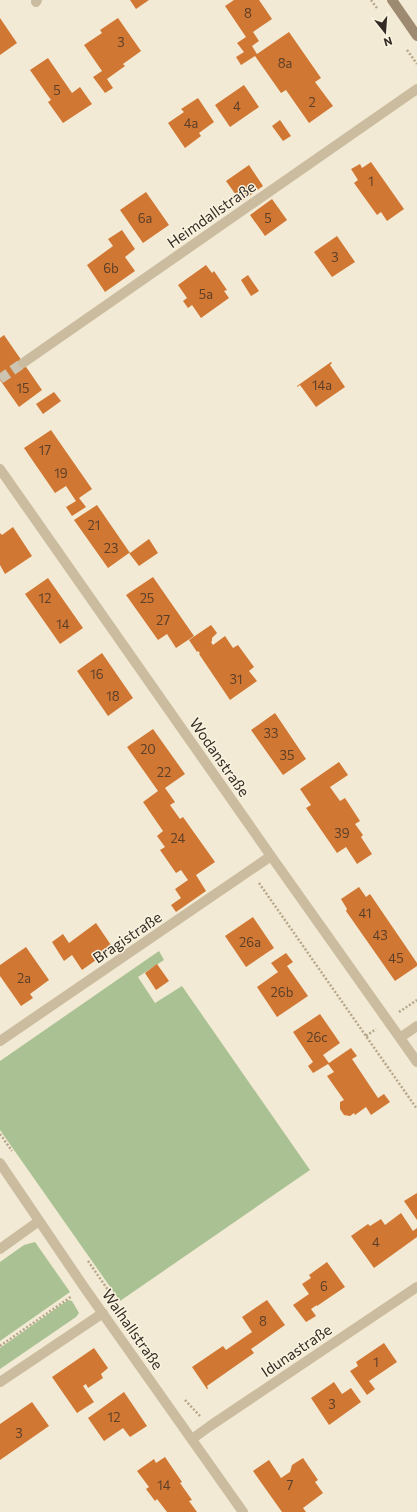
<svg xmlns="http://www.w3.org/2000/svg" width="417" height="1512" font-family="Commissioner,sans-serif">
  <style>
    .green { fill: #aac293 }
    .building { fill: #d17734 }
    .lines { fill: none; stroke-linecap: round; stroke-linejoin: round }
    .minor-tunnel { stroke: #ccc4b1; stroke-width: 10; stroke-dasharray: 10 5; stroke-linecap: butt }
    .path { stroke: #b7a68a; stroke-width: 2.5; stroke-dasharray: 2 2; stroke-linecap: butt }
    .minor { stroke: #cbbca0; stroke-width: 10 }
    .secondary { stroke: #9e8a71; stroke-width: 10 }
    .labels { text-anchor: middle; dominant-baseline: central; stroke-width: 3; stroke-linejoin: round; paint-order: stroke }
    .number-label { font-size: 13px; fill: #5b3f28 }
    .street-label { font-size: 15px; fill: #342c24; stroke: #faf3e0 }
  </style>
  <rect width="100%" height="100%" fill="#f2ead4"/>
  <path class="green" d="M159,951L164,960L138,977L155,1003L182,986L310,1170L120,1301L0,1130V1061Z
    M35,1242L70,1292L0,1341V1262L24,1245Z
    M68,1300L72,1301L79,1313L76,1317L0,1369V1348Z"/>
  <path class="building" d="M130,0H149L136,9Z
    M234,0H259L272,19L253,32L259,41L252,46L257,54L289,32L321,78L315,82L333,106L309,123L286,90L281,93L255,56L241,65L236,57L244,52L237,43L246,37L225,6Z
    M0,18L17,43L0,55Z
    M118,18L141,51L123,64L125,66L107,79L113,88L105,93L93,77L102,71L84,45L102,33L100,30Z
    M48,58L72,93L80,87L92,104L63,123L48,102L51,100L30,70Z
    M244,85L259,107L230,127L215,105Z
    M198,98L214,122L199,133L201,136L185,148L168,123L184,112L181,109Z
    M280,120L291,136L283,141L272,126Z
    M371,162L404,209L387,221L381,212L377,215L354,183L358,180L351,169L360,164L362,168Z
    M249,165L263,186L241,202L226,181Z
    M146,192L169,225L143,243L120,210Z
    M272,199L287,220L265,236L250,215Z
    M122,230L135,249L125,257L135,271L105,292L87,265L113,246L108,239Z
    M337,236L355,262L332,277L314,252Z
    M206,265L212,273L214,271L227,290L224,291L229,298L201,318L192,305L188,308L183,301L187,298L178,285Z
    M248,275L259,291L251,296L241,280Z
    M4,335L42,390L19,407L0,380V338Z
    M331,362L332,363L330,365L345,387L316,407L300,385L297,387V386Z
    M54,392L61,401L43,414L36,404Z
    M51,430L92,489L79,498L86,507L72,516L66,507L76,501L66,486L55,493L24,448Z
    M97,505L130,553L149,539L158,553L139,566L129,553L108,568L74,520Z
    M13,527L32,556L5,574L0,565V533L2,535Z
    M153,577L194,636L176,648L167,634L158,640L126,595Z
    M48,578L83,628L60,644L25,594Z
    M211,625L217,633L212,638V641L211,642L213,645L225,636L233,648L238,645L254,667L249,671L257,681L230,700L199,654L200,653L198,651L197,652L189,640Z
    M102,653L133,698L108,716L77,671Z
    M275,713L306,759L283,775L251,730Z
    M153,729L185,774L165,788L175,802L170,805L180,819L183,817L215,862L196,875L206,891L176,912L171,905L181,898L175,889L188,880L181,870L176,873L160,850L165,847L157,836L163,831L143,802L158,791L127,747Z
    M339,762L348,775L330,787L340,801L345,798L360,821L355,824L363,835L361,837L372,854L357,864L346,847L337,853L306,808L311,805L300,789Z
    M359,887L366,897L370,894L417,963V966L395,981L346,911L347,909L341,899Z
    M253,917L274,948L246,967L225,936Z
    M96,923L113,948L82,970L72,955L64,961L52,942L63,934L69,943Z
    M26,947L49,980L30,994L33,998L21,1006L0,976V965Z
    M286,953L293,962L287,966L308,996L277,1017L257,987L278,972L271,963Z
    M157,964L169,981L156,990L145,973Z
    M320,1014L340,1043L323,1055L329,1063L351,1048L357,1056L352,1059L378,1098L384,1094L390,1102L371,1115L366,1107L355,1115L354,1113L350,1116L344,1115L340,1109V1102L344,1100L327,1076L334,1072L328,1064L313,1073L308,1066L313,1062L293,1032Z
    M417,1193V1220L404,1201Z
    M401,1213L413,1231L417,1228V1237L374,1268L351,1236L368,1224L370,1226L381,1219L385,1225Z
    M327,1262L345,1287L317,1306V1305L311,1309L316,1316L306,1322L293,1305L309,1294L302,1284L311,1278L309,1275Z
    M267,1300L285,1325L251,1349L254,1353L207,1386L208,1389H207L192,1367L223,1346L226,1350L252,1332L242,1317Z
    M384,1343L397,1362L369,1381L375,1389L367,1395L350,1371L358,1366L356,1362Z
    M94,1348L108,1368L101,1374L103,1378L88,1388L86,1384L83,1386L94,1402L77,1413L52,1377Z
    M334,1382L342,1394L351,1388L361,1402L329,1425L311,1398Z
    M124,1392L147,1426L130,1437L123,1428L104,1441L88,1418Z
    M32,1402L49,1426L0,1460V1424Z
    M165,1457L182,1482L180,1483L192,1500L189,1501L197,1512H167L157,1499L155,1501L146,1489L149,1487L137,1471L154,1459L156,1463Z
    M303,1458L318,1480L315,1482L323,1493L303,1508L306,1512H282L253,1471L269,1460L281,1478L290,1472L292,1465Z"/>
  <g class="lines">
    <path class="minor-tunnel" d="M0,379L23,363"/>
    <path class="path" d="M371,0L377,8
      M407,50L417,64
      M259,883L417,1109
      M399,1012L417,1000
      M366,1036L376,1029
      M0,1134L12,1151
      M88,1261L117,1303
      M0,1346L72,1296
      M185,1400L200,1416"/>
    <path class="minor" d="M36,2L37,0
      M23,363L417,89
      M0,469L271,856L417,1062
      M401,1037L417,1026
      M0,1041L271,856
      M0,1163L84,1287L243,1512
      M0,1249L39,1221
      M0,1382L103,1313
      M192,1439L210,1426L417,1287"/>
    <path class="secondary" d="M392,0L417,36"/>
  </g>
  <g class="labels">
    <g class="number-label">
      <text x="248" y="13">8</text>
      <text x="121" y="42">3</text>
      <text x="285" y="63">8a</text>
      <text x="57" y="90">5</text>
      <text x="312" y="102">2</text>
      <text x="237" y="106">4</text>
      <text x="191" y="123">4a</text>
      <text x="371" y="181">1</text>
      <text x="145" y="218">6a</text>
      <text x="268" y="218">5</text>
      <text x="335" y="257">3</text>
      <text x="111" y="268">6b</text>
      <text x="206" y="294">5a</text>
      <text x="322" y="385">14a</text>
      <text x="23" y="388">15</text>
      <text x="45" y="450">17</text>
      <text x="61" y="473">19</text>
      <text x="94" y="525">21</text>
      <text x="111" y="548">23</text>
      <text x="45" y="598">12</text>
      <text x="147" y="598">25</text>
      <text x="163" y="620">27</text>
      <text x="63" y="624">14</text>
      <text x="97" y="674">16</text>
      <text x="236" y="679">31</text>
      <text x="113" y="696">18</text>
      <text x="271" y="733">33</text>
      <text x="148" y="749">20</text>
      <text x="287" y="755">35</text>
      <text x="164" y="772">22</text>
      <text x="342" y="833">39</text>
      <text x="178" y="838">24</text>
      <text x="365" y="913">41</text>
      <text x="380" y="935">43</text>
      <text x="250" y="942">26a</text>
      <text x="396" y="958">45</text>
      <text x="24" y="978">2a</text>
      <text x="282" y="992">26b</text>
      <text x="317" y="1037">26c</text>
      <text x="376" y="1242">4</text>
      <text x="324" y="1286">6</text>
      <text x="263" y="1321">8</text>
      <text x="376" y="1362">1</text>
      <text x="332" y="1404">3</text>
      <text x="114" y="1417">12</text>
      <text x="19" y="1433">3</text>
      <text x="164" y="1485">14</text>
      <text x="290" y="1485">7</text>
    </g>
    <g class="street-label">
      <text transform="translate(211 214) rotate(-35)">Heimdallstraße</text>
      <text transform="translate(220 757) rotate(55)">Wodanstraße</text>
      <text transform="translate(127 937) rotate(-34)">Bragistraße</text>
      <text transform="translate(133 1329) rotate(55)">Walhallstraße</text>
      <text transform="translate(296 1350) rotate(-34)">Idunastraße</text>
    </g>
  </g>
  <g transform="translate(385 32) rotate(163)" stroke="#faf3e0" stroke-width="3" paint-order="stroke">
  <path d="M0-3L7 15L0 10L-7 15Z" fill="#342c24"/>
  <text y="-6" font-size="11" font-weight="bold" text-anchor="middle" fill="#342c24">N</text>
  </g>
</svg>
